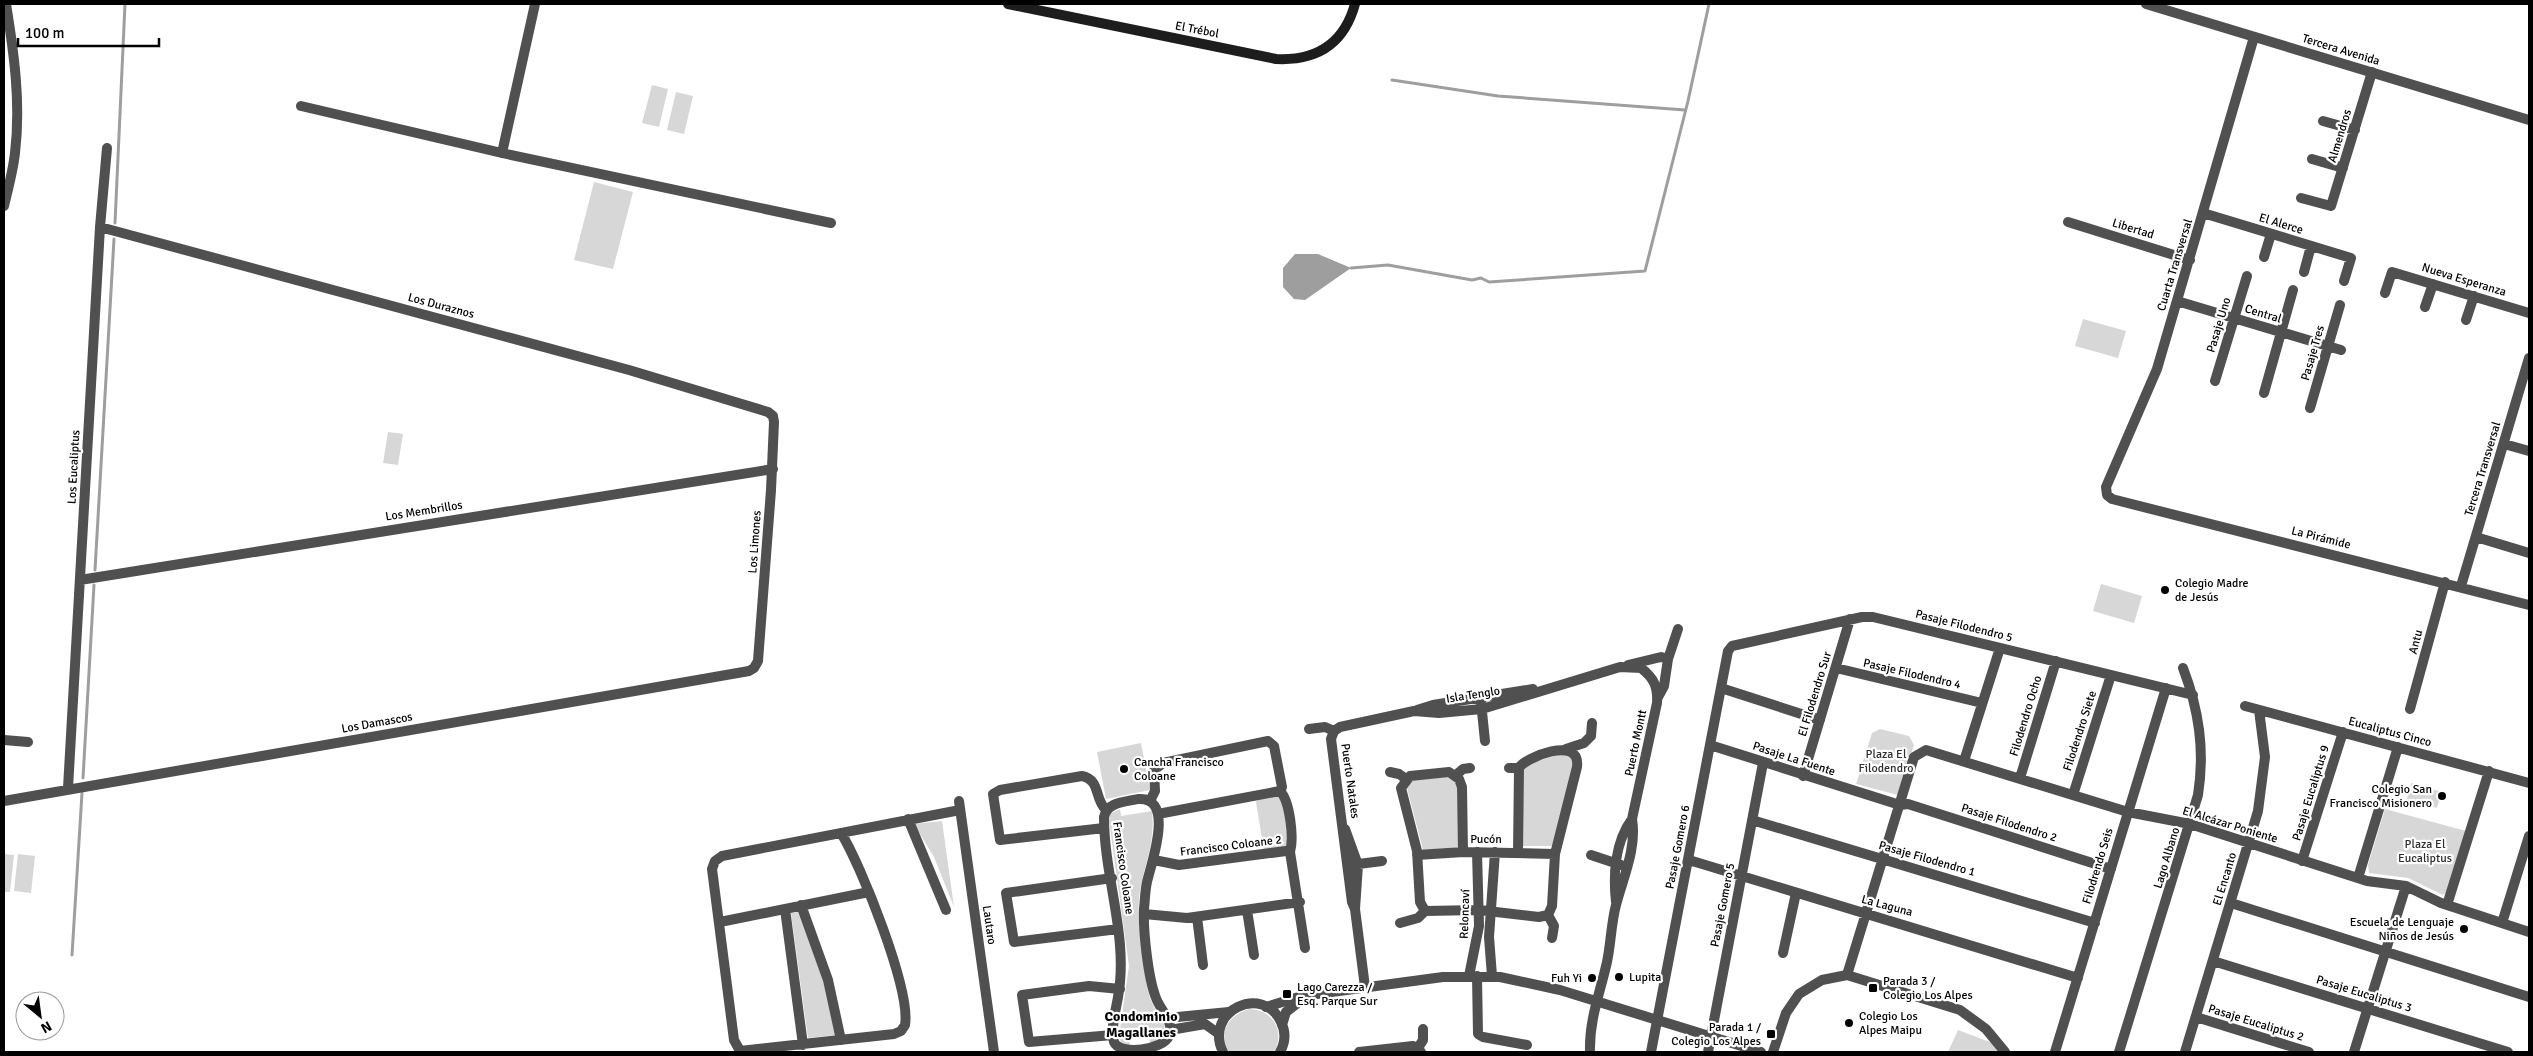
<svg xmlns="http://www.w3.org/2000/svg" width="2533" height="1056" font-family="Signika,sans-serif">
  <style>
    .green { fill: #d7d7d7 }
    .water { fill: #9e9e9e }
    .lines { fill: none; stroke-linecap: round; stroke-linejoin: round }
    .stream { stroke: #9e9e9e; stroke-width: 3 }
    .minor { stroke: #505050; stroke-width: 10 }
    .tertiary { stroke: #505050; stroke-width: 10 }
    .secondary { stroke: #1d1d1d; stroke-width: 10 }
    .poi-dot { fill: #000; stroke: #fff; stroke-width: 2 }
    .labels { text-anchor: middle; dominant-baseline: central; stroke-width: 4.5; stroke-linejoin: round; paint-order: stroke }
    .street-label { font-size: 12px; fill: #000; stroke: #fff }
    .poi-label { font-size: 12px; fill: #000; stroke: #fff; text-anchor: start }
    .park-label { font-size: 12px; fill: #2e2e2e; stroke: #fff }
    .neighbourhood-label { font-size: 14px; font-weight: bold; fill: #000; stroke: #fff }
  </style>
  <rect width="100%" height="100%" fill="#fff"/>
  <path class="green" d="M652,85L668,89L659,127L642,123Z
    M676,92L693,96L684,134L667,130Z
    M594,182L633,192L613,269L574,260Z
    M2083,319L2126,331L2118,358L2075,346Z
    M388,432L403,434L398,465L383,463Z
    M2101,584L2142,596L2134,623L2093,611Z
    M1880,729L1909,736L1914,745L1898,795L1856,784L1872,733Z
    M1141,743L1150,790L1106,799L1097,752Z
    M1566,752L1574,763L1552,846H1522V766Z
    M1447,777L1455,781L1457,786L1459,847L1423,850L1407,788L1412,780Z
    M2411,783L2442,792L2437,808L2407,799Z
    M1281,794L1284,798L1287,847L1264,851L1256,802L1259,798Z
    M1120,809L1121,816L1152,811C1155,838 1147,859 1141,885C1136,910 1140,936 1144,961C1145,972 1146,984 1149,995C1154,1015 1181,1031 1150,1044L1149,1036L1129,1038L1130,1046L1121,1042L1119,1036L1129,966L1109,820L1110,814Z
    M2385,809L2466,831L2447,892L2443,895L2408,878L2369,873L2368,865Z
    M942,821L954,907L934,857L914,824Z
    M4,854L14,855L10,892H4Z
    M18,854L35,856L31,893L14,891Z
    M798,912L824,982L836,1035L808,1038L791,913Z
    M1249,1009C1272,1009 1286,1031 1274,1052H1229C1217,1032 1229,1015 1249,1009Z
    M1958,1030L1995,1044L1999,1052H1948Z"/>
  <path class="water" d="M1295,254H1318L1351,268L1305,300L1294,299L1283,287V268Z"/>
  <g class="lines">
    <path class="stream" d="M1392,80L1498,96L1685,110
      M115,223L125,4
      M1351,268L1388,265L1472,280L1481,278L1489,282L1645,271L1688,101L1709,4
      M95,570L114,239
      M83,778L94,585
      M72,955L82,793"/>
    <path class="minor" d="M2254,37L2157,369L2106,487L2107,495L2112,499L2529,605
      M301,106L502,153L831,223
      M2323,121L2355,130
      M502,153L535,4
      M2312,159L2343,168
      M2301,198L2331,206L2372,72
      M4,206C8,189 13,171 15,153C21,103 14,53 6,4
      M2203,213L2351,258L2344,281
      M2068,222L2190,260
      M2264,257L2271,234
      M2304,272L2311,246
      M2385,293L2392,272L2529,313
      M2177,301L2341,350
      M2425,307L2433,284
      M2466,320L2474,296
      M2215,381L2247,276
      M2264,393L2293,290
      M2310,408L2340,305
      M2504,444L2529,451
      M2476,537L2529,553
      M80,580L773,469
      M2461,586L2529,358
      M1668,659L1678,629
      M1628,665L1661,657L1668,659L1664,686L1658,697
      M1836,668L1982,703
      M1721,688L1820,720
      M1481,702L1485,741
      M2245,706L2529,783
      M2410,709L2445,582
      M1417,710L1433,705L1533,689
      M1309,729L1325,727L1334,731
      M4,740L28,742
      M1710,745L1900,805L1908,804L2111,869
      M1566,749L1584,743L1591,736L1592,723
      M1964,761L2000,648
      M1509,768H1519
      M1390,772L1399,774L1406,779
      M1456,775L1463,769L1470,768
      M1803,776L1850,619
      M2020,778L2056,661
      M68,788L100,227L107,148
      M1280,791C1290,801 1294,838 1290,852
      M2073,795L2111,675
      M1138,799C1176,796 1151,864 1147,882C1145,891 1145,900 1144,909C1143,930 1148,978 1156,998C1160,1010 1175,1022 1169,1036C1163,1050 1120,1056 1114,1042C1110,1029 1116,1010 1118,997C1129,937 1104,878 1104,817C1107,802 1125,802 1138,799Z
      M4,801L749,671L754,668L758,661L771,490L774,422L773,416L768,412L629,370L100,227
      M959,801L994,1052
      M1150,801L1155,791L1154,770L1163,763L1268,741L1274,746L1282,787L1280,791
      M1158,814L1280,791
      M908,819L946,910
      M1752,820L2095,923
      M1104,828L1000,840L993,794L1000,790L1082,776C1101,780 1094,799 1106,810
      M1345,829L1358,865L1355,909L1365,987
      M841,833C861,865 911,990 905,1025L901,1031L894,1034L740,1051L734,1040L712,869L715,861L722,856L960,810
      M1290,852L1305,948
      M1518,852L1519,768C1524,758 1581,734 1577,767L1555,854L1552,906L1548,915
      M1417,855L1463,852L1555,854
      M1591,855L1621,865
      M1154,860L1179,865L1286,851L1290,852
      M1689,860L2078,978
      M2302,861L2343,732
      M1351,865L1382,861
      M1112,878L1006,893L1014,942L1118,929
      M2358,878L2398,747
      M1616,902C1613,875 1615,842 1632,819
      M2231,903L2529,997
      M801,905L828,980L841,1040
      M2447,905L2489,771
      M785,909L803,1045
      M1355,909L1352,902L1331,739L1334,731L1340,727L1414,711L1439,713L1482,709L1620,667L1641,668C1654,678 1658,687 1657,703L1632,819C1637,848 1623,878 1616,905C1611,924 1611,943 1607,962C1600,993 1589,1020 1590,1052
      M1247,910L1254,955
      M1425,911L1420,902L1417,851L1401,788L1410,776L1449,772L1459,779L1462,787L1463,852
      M1425,911L1479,910L1539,917L1548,915
      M1144,914L1187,918L1300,902
      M1548,915L1554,926L1552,938
      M1197,917L1203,965
      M720,922L869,892
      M1400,923L1418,918L1425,911
      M2502,923L2529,836
      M1783,953L1796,893
      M2213,961L2508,1052
      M1847,975L1914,757L1926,750L2128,812L2190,824L2367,881L2406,886L2441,903L2529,932
      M1469,976L1479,926L1477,852
      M1477,976L1478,1034L1483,1037L1527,1045
      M1492,976L1489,937L1495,852
      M2196,1017L2309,1052
      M1167,1018L1229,1012
      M1170,1030L1205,1024L1219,1034
      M1113,1035L1029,1042L1022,995L1089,986L1120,989
      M1418,1048L1423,1040V1029
      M1359,1052L1413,1046L1421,1052
      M1651,1052L1728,651L1732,646L1862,617H1873L2193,695
      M1708,1052L1763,763
      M2055,1052L2166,688
      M2119,1052L2198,795C2205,750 2199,710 2183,668
      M2185,1052L2258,811L2265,757L2259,710
      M2354,1052L2406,886"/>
    <path class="tertiary" d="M2146,4L2529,120
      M1266,1007L1302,996L1443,977H1500L1560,990L1761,1052
      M1282,1025L1286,1012L1304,998
      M1223,1052C1203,1011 1263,983 1281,1022C1286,1032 1285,1043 1280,1052
      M1773,1052L1786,1013L1799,994L1822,980L1847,975L1960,1010L1986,1029L2005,1052"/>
    <path class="secondary" d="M1008,4L1276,59C1317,61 1344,44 1355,4"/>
  </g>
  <g class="poi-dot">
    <circle cx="2165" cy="590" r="5"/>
    <circle cx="1124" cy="769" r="5"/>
    <circle cx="2442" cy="796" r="5"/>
    <circle cx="2464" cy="929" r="5"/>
    <circle cx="1619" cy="977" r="5"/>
    <circle cx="1592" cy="978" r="5"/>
    <rect x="1868" y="983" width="10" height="10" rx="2.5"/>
    <rect x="1282" y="989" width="10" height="10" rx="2.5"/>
    <circle cx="1849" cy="1023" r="5"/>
    <rect x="1766" y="1029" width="10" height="10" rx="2.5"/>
  </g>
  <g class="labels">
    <g class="street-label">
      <text transform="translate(1197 30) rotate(11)">El Trébol</text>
      <text transform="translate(2341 50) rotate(17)">Tercera Avenida</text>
      <text transform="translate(2340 136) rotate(-73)">Almendros</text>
      <text transform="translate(2281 224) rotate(17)">El Alerce</text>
      <text transform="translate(2133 229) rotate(17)">Libertad</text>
      <text transform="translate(2175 265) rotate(-73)">Cuarta Transversal</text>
      <text transform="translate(2464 280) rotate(17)">Nueva Esperanza</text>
      <text transform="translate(441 306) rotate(15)">Los Duraznos</text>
      <text transform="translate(2263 314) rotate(17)">Central</text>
      <text transform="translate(2219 325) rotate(-73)">Pasaje Uno</text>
      <text transform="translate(2313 353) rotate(-74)">Pasaje Tres</text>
      <text transform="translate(74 467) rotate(-87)">Los Eucaliptus</text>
      <text transform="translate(2483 469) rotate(-73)">Tercera Transversal</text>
      <text transform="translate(424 511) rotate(-9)">Los Membrillos</text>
      <text transform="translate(2321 538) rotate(14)">La Pirámide</text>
      <text transform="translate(755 542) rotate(-86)">Los Limones</text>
      <text transform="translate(1964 626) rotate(14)">Pasaje Filodendro 5</text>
      <text transform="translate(2416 642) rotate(-75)">Antu</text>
      <text transform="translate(1912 674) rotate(13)">Pasaje Filodendro 4</text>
      <text transform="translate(1815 694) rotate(-73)">El Filodendro Sur</text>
      <text transform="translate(1473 695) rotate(-9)">Isla Tenglo</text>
      <text transform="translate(2026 716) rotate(-73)">Filodendro Ocho</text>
      <text transform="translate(377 723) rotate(-10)">Los Damascos</text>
      <text transform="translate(2080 731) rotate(-72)">Filodendro Siete</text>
      <text transform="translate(2390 732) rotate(15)">Eucaliptus Cinco</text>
      <text transform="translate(1636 743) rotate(-78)">Puerto Montt</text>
      <text transform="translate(1794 759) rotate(18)">Pasaje La Fuente</text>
      <text transform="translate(1350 781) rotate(82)">Puerto Natales</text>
      <text transform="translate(2311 793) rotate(-73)">Pasaje Eucaliptus 9</text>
      <text transform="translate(2009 823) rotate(18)">Pasaje Filodendro 2</text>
      <text transform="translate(2230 825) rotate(17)">El Alcázar Poniente</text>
      <text x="1486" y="839">Pucón</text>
      <text transform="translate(1231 846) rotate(-7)">Francisco Coloane 2</text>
      <text transform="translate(1678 847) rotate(-79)">Pasaje Gomero 6</text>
      <text transform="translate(2167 858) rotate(-73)">Lago Albano</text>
      <text transform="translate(1927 859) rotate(16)">Pasaje Filodendro 1</text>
      <text transform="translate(2098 866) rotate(-73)">Filodrendo Seis</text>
      <text transform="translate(1123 868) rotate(82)">Francisco Coloane</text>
      <text transform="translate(2225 879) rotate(-73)">El Encanto</text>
      <text transform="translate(1723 905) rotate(-79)">Pasaje Gomero 5</text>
      <text transform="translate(1887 906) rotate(15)">La Laguna</text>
      <text transform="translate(1465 914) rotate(-88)">Reloncaví</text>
      <text transform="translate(989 925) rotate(82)">Lautaro</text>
      <text transform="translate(2364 994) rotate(17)">Pasaje Eucaliptus 3</text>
      <text transform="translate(2256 1023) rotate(17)">Pasaje Eucaliptus 2</text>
    </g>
    <g class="poi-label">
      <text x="2175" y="583">Colegio Madre<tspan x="2175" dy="14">de Jesús</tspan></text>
      <text x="1134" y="762">Cancha Francisco<tspan x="1134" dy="14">Coloane</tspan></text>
      <text x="2432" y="789" text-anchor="end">Colegio San<tspan x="2432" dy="14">Francisco Misionero</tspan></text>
      <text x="2454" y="922" text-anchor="end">Escuela de Lenguaje<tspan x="2454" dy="14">Niños de Jesús</tspan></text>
      <text x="1629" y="977">Lupita</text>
      <text x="1582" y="978" text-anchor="end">Fuh Yi</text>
      <text x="1883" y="981">Parada 3 /<tspan x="1883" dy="14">Colegio Los Alpes</tspan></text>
      <text x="1297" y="987">Lago Carezza /<tspan x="1297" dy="14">Esq. Parque Sur</tspan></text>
      <text x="1859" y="1016">Colegio Los<tspan x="1859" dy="14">Alpes Maipu</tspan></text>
      <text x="1761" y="1027" text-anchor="end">Parada 1 /<tspan x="1761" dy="14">Colegio Los Alpes</tspan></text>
    </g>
    <g class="park-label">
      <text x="1886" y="754">Plaza El<tspan x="1886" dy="14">Filodendro</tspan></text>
      <text x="2425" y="844">Plaza El<tspan x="2425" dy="14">Eucaliptus</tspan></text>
    </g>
    <g class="neighbourhood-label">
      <text x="1141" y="1016">Condominio<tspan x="1141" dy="16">Magallanes</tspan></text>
    </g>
  </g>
  <rect width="2533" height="1056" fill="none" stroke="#000000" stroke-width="10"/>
  <g transform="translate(40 1016) rotate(151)"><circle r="24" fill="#ffffff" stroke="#999999"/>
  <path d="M0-4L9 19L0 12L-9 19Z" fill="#000000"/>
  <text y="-8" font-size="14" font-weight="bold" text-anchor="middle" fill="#000000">N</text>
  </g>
  <path d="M18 38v8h141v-8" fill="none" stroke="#000000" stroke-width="2.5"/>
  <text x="25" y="38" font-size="15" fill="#000000" stroke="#ffffff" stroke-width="4" paint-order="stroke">100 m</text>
</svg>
